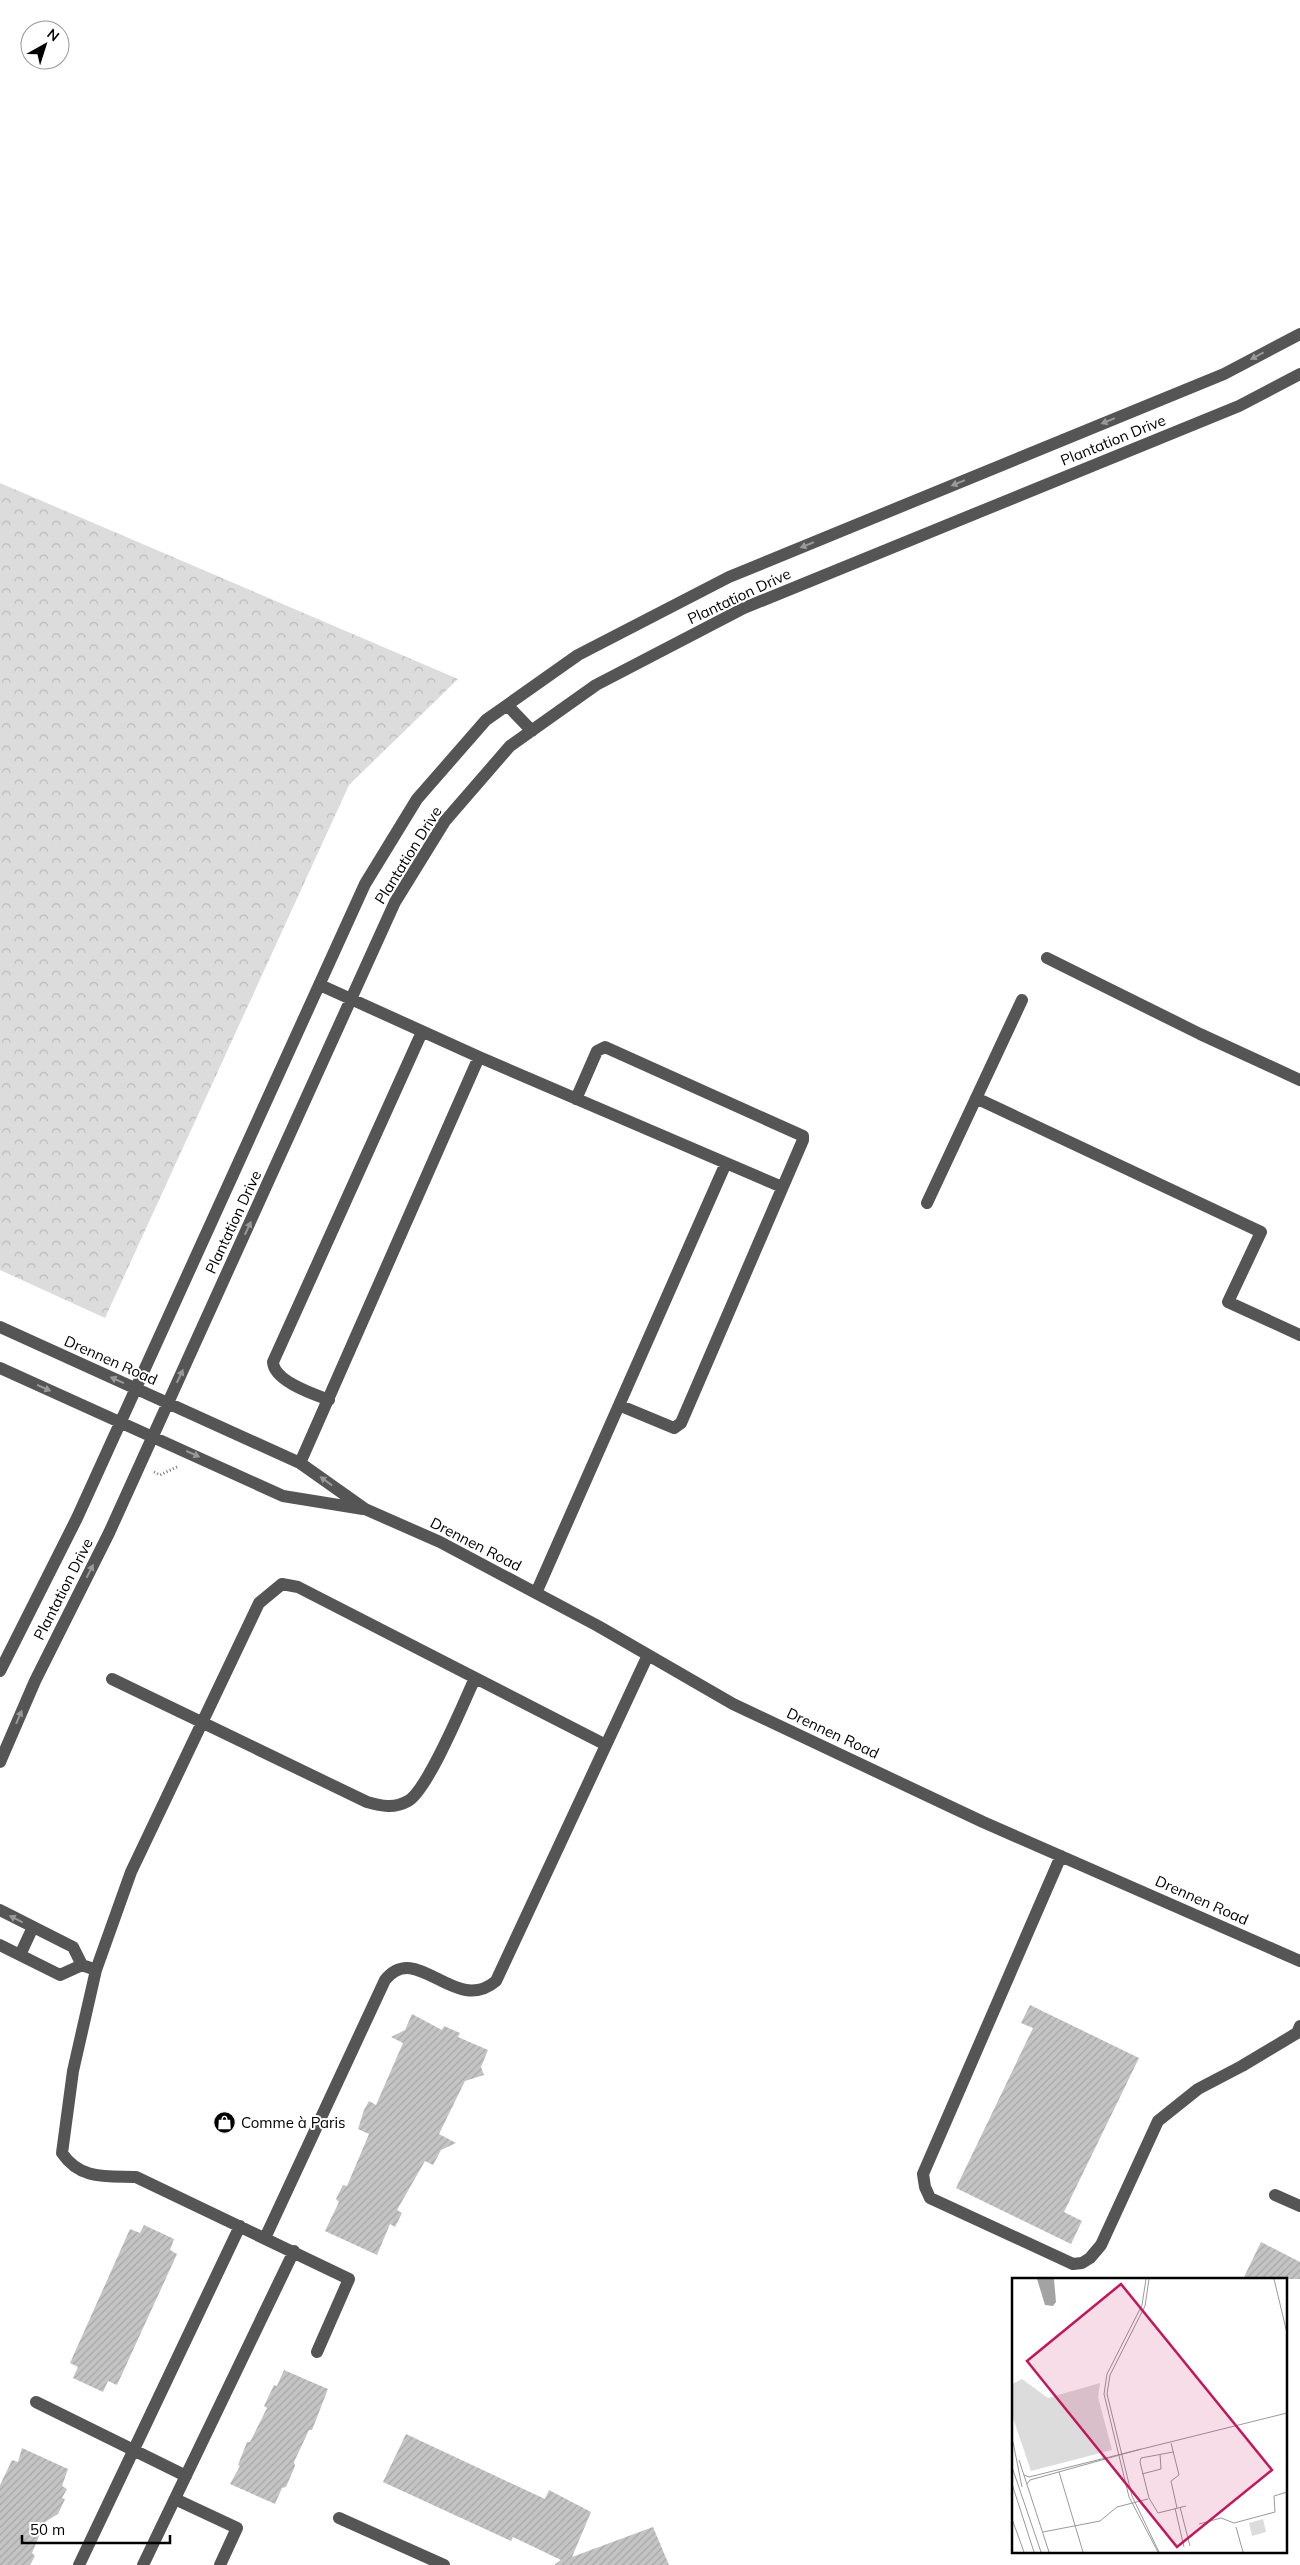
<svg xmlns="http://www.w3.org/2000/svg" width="1300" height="2565" font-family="Mulish,sans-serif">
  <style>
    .forest { fill: url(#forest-crowns) }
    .building { fill: url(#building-hatch) }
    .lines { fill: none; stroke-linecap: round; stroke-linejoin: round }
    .path { stroke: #777; stroke-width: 3; stroke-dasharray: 1 2.5; stroke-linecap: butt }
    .minor { stroke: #555; stroke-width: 12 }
    .oneway { fill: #999 }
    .labels { text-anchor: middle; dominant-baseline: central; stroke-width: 4; stroke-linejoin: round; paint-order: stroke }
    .street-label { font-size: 15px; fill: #000; stroke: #fff }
    .poi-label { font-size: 15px; fill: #000; stroke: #fff; text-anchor: start }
    .inset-road { fill: none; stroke: #999; stroke-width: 1 }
    .view { fill: #c2185b; fill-opacity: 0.15; stroke: #c2185b; stroke-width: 2.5 }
    .inset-edge { fill: none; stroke: #000; stroke-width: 2.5 }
  </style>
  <defs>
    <pattern id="forest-crowns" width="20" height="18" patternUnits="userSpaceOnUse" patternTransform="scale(1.25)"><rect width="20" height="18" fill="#dcdcdc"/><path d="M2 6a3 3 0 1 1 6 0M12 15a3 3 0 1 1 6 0" fill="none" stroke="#bbb"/></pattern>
    <pattern id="building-hatch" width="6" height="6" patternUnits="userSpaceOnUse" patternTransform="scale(1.25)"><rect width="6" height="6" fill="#c4c4c4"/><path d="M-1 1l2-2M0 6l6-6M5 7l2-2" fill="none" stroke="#a7a7a7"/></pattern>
  </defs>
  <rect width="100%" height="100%" fill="#fff"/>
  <path class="forest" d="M0,483L458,679L349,785L105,1318L0,1270Z"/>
  <path class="building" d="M1030,2005L1139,2058L1064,2212L1082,2221L1071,2244L956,2188L1033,2028L1021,2023Z
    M412,2014L442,2030L444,2026L460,2033L458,2037L488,2050L481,2067L484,2075L465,2081L439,2134L456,2143L441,2150L433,2165L425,2161L397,2210L402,2213L395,2227L390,2224L377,2255L325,2231L339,2202L336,2199L343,2185L347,2186L369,2134L358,2129L364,2110L369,2101L376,2105L403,2043L391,2037L405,2030Z
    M144,2225L174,2239L170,2250L177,2254L117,2385L108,2381L103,2392L73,2378L78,2367L70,2363L130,2229L140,2233Z
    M1261,2242L1300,2262V2279H1243Z
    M284,2370L328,2389L312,2430H309L294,2462L295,2466L286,2487L282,2488L275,2504L230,2484L240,2466L238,2465L247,2442H250L267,2408L264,2406L274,2385L277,2386Z
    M406,2434L545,2499L549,2490L591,2512L572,2557L653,2527L669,2565H554L561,2560L513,2537L511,2541L383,2482Z
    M22,2448L68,2469L62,2486L67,2489L62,2498L65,2499L58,2514L45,2522L32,2553L35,2556L30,2565H0V2485L12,2460L18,2462Z"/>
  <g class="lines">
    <path class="path" d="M154,1472L160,1475L179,1466"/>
    <path class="minor" d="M507,705L532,731
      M1047,958L1200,1034L1300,1080
      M479,1057L726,1163L536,1593
      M976,1098L1261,1232L1228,1302L1300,1335
      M576,1099L597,1051L605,1047L803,1136V1140L681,1423L674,1428L621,1406
      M726,1163L782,1187
      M927,1203L1022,1000
      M0,1327L300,1463L365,1509L440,1542L598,1626L733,1704L983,1822L1300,1961
      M0,1368L283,1496L363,1509
      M329,1400C313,1394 274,1381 273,1362L422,1032
      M300,1463L479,1057L320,985
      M0,1671L77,1518L365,884L417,799L486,720L578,655L729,577L1224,374L1300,334
      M112,1679L367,1802C381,1806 394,1809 408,1801C428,1790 464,1702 475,1678
      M0,1762L35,1681L109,1533L395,902L445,821L510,746L596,685L744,608L1239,406L1300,374
      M1061,1856L923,2174L925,2187L930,2198L1073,2264L1082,2263L1090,2258L1101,2245L1158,2121L1198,2089L1242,2066L1297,2033L1300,2026
      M0,1910L73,1947L82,1965
      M0,1945L60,1975L82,1965L96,1970
      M20,1955L33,1927
      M1275,2195L1300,2206
      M265,2238L385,1980C417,1940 455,2016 496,1981L648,1655
      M317,2352L349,2279L136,2177C106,2176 80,2180 62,2153L73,2071L96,1970L131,1872L259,1603L282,1584L298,1587L606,1745
      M36,2402L186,2476
      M175,2499L237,2528L220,2565
      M339,2518L444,2565
      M79,2565L240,2226
      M143,2565L294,2251"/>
  </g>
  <defs><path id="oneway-solid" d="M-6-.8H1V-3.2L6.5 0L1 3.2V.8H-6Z" transform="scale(1.25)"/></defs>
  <g class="oneway">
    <use href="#oneway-solid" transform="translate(1257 356) rotate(152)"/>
    <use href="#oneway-solid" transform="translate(1108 421) rotate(158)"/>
    <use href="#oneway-solid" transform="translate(958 483) rotate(158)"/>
    <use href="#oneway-solid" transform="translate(807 545) rotate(158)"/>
    <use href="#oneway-solid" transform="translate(248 1228) rotate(-65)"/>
    <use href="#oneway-solid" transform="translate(180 1376) rotate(-65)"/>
    <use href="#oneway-solid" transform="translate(117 1380) rotate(-156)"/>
    <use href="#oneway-solid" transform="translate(44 1388) rotate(24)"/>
    <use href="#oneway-solid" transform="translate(193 1454) rotate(24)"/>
    <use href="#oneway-solid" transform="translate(326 1481) rotate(-144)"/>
    <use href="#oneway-solid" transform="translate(90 1571) rotate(-63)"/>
    <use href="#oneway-solid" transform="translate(19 1717) rotate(-67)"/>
    <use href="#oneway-solid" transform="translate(16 1919) rotate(-153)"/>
  </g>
  <defs>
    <symbol id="shop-disc" viewBox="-11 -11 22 22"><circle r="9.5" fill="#000" stroke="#fff"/><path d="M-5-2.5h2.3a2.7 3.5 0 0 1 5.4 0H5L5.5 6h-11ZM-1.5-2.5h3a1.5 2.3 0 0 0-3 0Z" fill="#fff"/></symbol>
  </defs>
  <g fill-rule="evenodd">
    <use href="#shop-disc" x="212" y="2110" width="25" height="25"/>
  </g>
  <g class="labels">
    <g class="street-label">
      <text transform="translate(1113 440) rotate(-22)">Plantation Drive</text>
      <text transform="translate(739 596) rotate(-25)">Plantation Drive</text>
      <text transform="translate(408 855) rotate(-58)">Plantation Drive</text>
      <text transform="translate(233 1222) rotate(-65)">Plantation Drive</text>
      <text transform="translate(111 1360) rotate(24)">Drennen Road</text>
      <text transform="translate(476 1544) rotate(27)">Drennen Road</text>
      <text transform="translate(63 1589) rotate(-63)">Plantation Drive</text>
      <text transform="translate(833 1733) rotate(25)">Drennen Road</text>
      <text transform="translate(1202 1900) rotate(24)">Drennen Road</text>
    </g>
    <g class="poi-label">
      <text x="241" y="2122">Comme à Paris</text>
    </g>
  </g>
  <g transform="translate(1012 2278)">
    <rect width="275" height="275" fill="#fff"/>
    <path d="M10,101L36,120L88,105L86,119L100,172L19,193L0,137V106Z" fill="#dcdcdc"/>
    <path d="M251,241L254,254L240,258L237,245Z" fill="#dcdcdc"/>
    <path d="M25,1H42L44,24L41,28L33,27Z" fill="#a3a3a3"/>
    <path class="inset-road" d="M134,1L130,27L95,96L92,116L117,219L146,274M137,1L133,28L98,97L95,116L120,218L147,274M262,1L275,55M1,164L10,209M159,165L167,197L159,203L165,230M161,174L129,180L128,184L137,220L146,235L174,228M7,182L37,274M0,189L29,274M47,194L71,274M130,196L149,191L148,176M12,197L17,199L275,135M0,206L22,274M15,206L18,202L129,171M168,229L178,268M163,230L172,269M0,241L12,274M187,246L209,240L222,245L263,234L262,218L275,214M224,249L231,274M31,254L88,243L105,229L136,221"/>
    <path class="view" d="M109,6L260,192L165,269L15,83Z"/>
    <rect width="275" height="275" class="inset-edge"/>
  </g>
  <g transform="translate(45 45) rotate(39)"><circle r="24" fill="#ffffff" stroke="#999999"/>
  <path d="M0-4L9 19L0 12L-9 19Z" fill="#000000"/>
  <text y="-8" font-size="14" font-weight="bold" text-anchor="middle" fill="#000000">N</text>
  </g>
  <path d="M22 2535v8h148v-8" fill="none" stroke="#000000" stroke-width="2.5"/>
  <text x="30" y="2535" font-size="15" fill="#000000" stroke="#ffffff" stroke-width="4" paint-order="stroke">50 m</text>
</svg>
